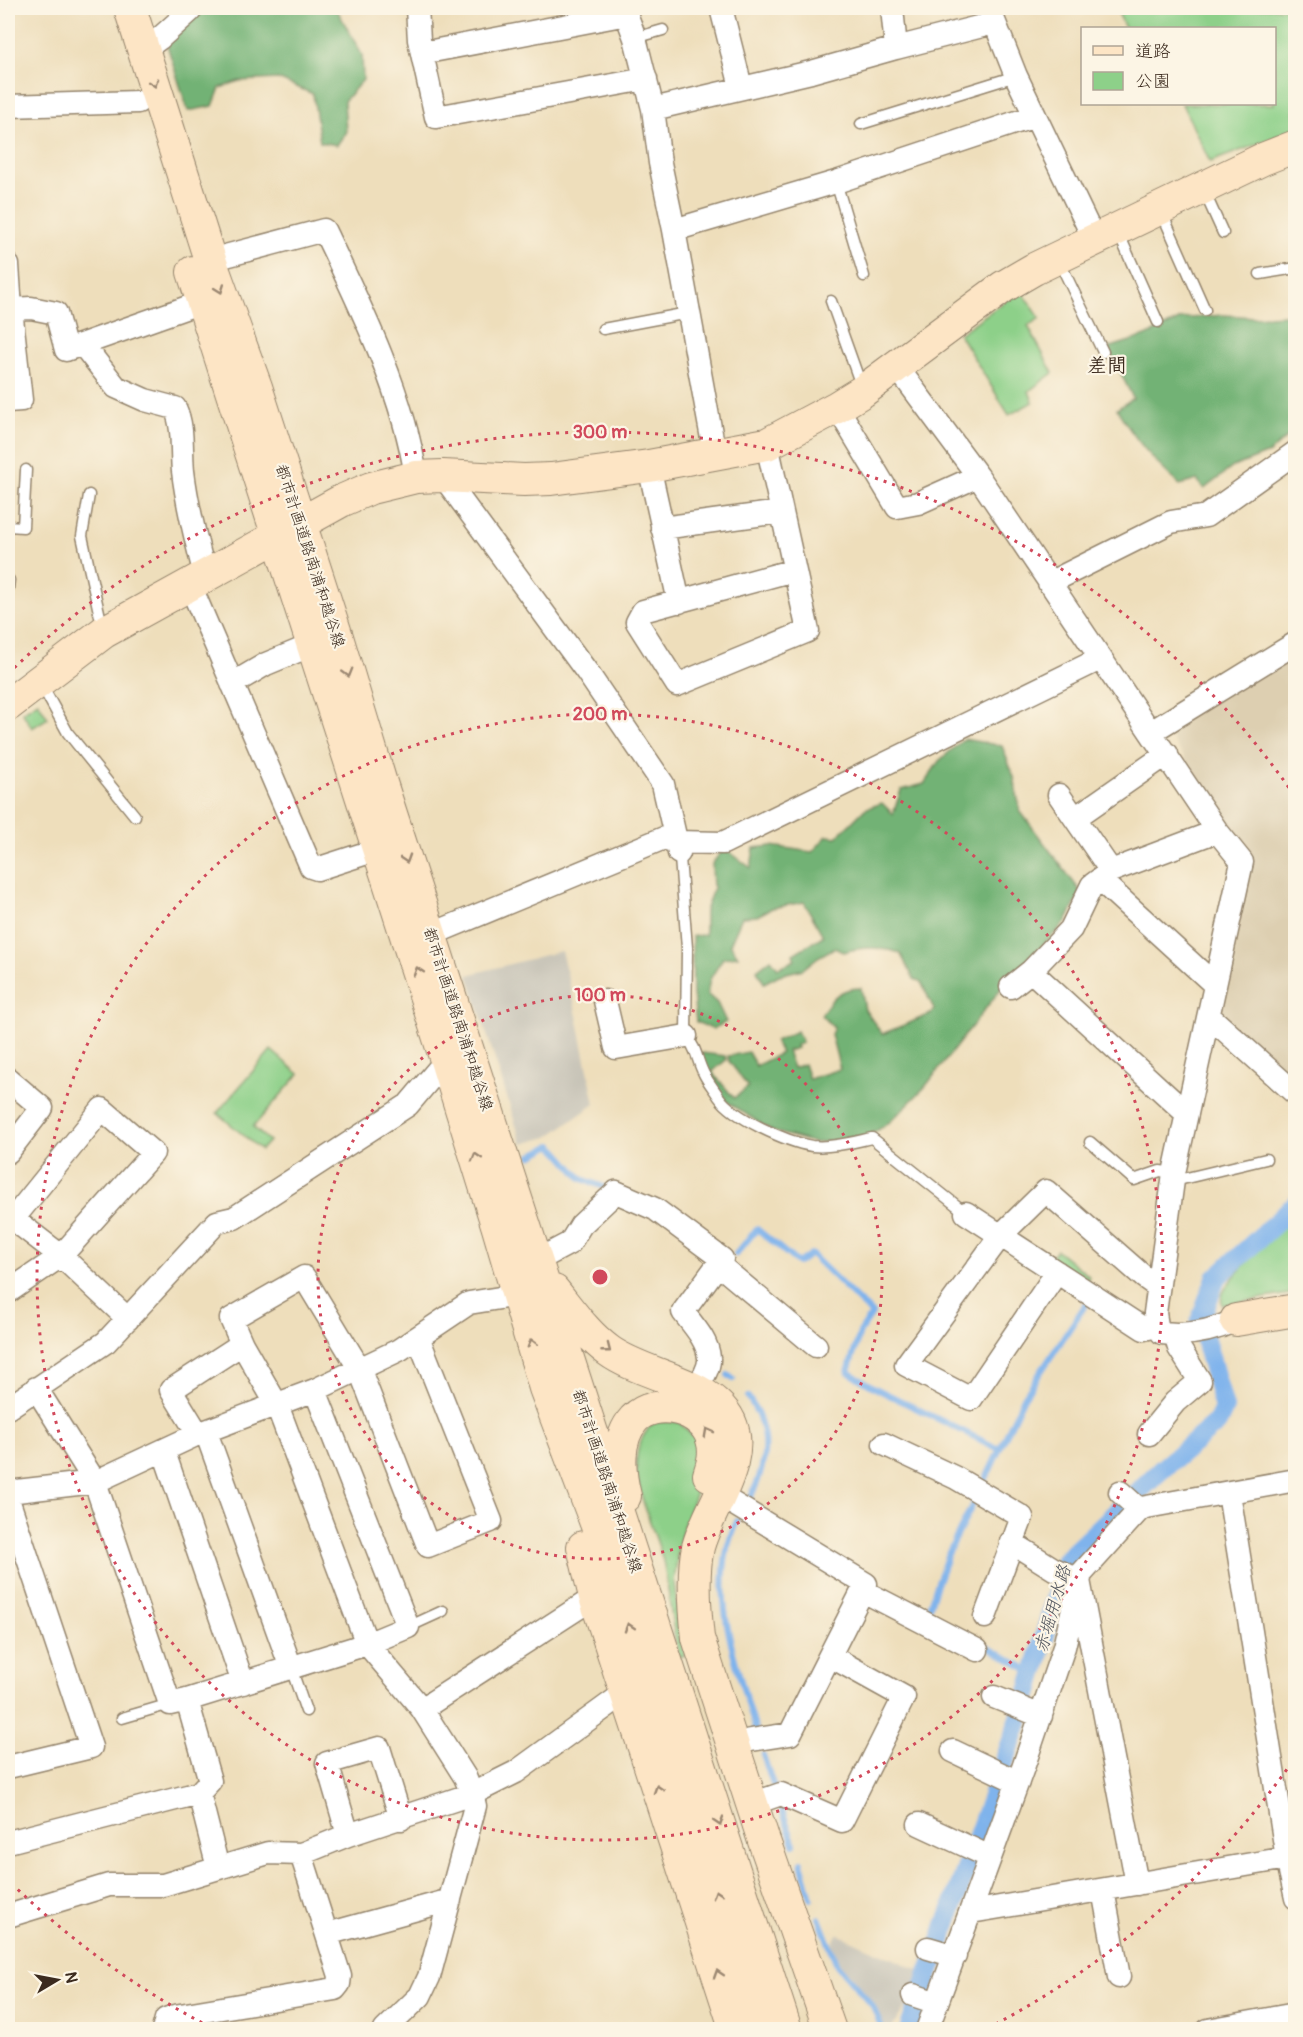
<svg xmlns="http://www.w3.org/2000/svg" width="1303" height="2037" font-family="Pangolin,'Klee One',sans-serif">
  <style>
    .built { fill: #ddcfb1 }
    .industrial { fill: #c8c4b8 }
    .green { fill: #8dd089; stroke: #647d54; stroke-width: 1.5 }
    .forest { fill: #72b275; stroke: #566e4a; stroke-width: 1.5 }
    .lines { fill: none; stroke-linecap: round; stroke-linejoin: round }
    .stream { stroke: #7fb3ec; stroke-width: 6 }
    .canal { stroke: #7fb3ec; stroke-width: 20 }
    .lane-casing { stroke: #94846c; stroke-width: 13 }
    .street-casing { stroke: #94846c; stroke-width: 25 }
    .secondary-casing { stroke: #94846c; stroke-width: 34 }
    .lane { stroke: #fff; stroke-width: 10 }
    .street { stroke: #fff; stroke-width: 22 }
    .secondary { stroke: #fde5c5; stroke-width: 32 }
    .oneway { stroke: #9c8872 }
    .ring { fill: none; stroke: #d1495b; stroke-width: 3; stroke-dasharray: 3 6 }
    .labels { text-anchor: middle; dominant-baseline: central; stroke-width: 4.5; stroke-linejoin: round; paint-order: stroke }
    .street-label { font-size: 16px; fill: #3b2a1e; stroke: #fcf5e5 }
    .water-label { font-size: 18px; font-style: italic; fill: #4f535c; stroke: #fcf5e5 }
    .quarter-label { font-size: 20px; font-weight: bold; fill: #3b2a1e; stroke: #fcf5e5 }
    .centre { fill: #d1495b; stroke: #fcf5e5; stroke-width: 3 }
    .ring-label { font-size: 18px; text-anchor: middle; font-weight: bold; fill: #d1495b; stroke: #fcf5e5; stroke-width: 4.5; stroke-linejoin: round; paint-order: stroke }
  </style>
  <rect width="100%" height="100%" fill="#fcf5e5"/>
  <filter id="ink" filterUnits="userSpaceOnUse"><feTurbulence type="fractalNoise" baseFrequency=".0167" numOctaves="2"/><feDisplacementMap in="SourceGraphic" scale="12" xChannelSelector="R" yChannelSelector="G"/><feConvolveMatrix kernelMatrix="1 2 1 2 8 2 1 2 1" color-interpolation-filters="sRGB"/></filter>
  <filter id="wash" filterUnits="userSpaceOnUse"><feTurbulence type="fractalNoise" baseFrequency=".008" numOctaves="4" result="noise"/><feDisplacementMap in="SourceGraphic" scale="24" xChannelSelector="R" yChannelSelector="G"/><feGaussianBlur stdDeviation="1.35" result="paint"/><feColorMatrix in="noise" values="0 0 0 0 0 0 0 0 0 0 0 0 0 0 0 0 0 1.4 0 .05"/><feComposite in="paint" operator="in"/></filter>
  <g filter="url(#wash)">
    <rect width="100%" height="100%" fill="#eedebb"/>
    <path class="built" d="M1295,651V1081L1220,1015L1252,860L1166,730Z"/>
    <path class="industrial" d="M561,951L573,997L595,1104L548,1137L522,1144L468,975Z
      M837,1934L920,1971L906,2006L891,2029H883L873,2003L836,1964L832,1945Z"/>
    <path class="green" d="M1116,8H1295V130L1210,162L1182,104H1274V28H1125Z
      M1021,290L1040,318L1028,326L1053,373L1029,391L1033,402L1009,415L959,334Z
      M38,702L48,718L32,728L22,712Z
      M271,1050L299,1074L253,1127L269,1141L261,1150L217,1113Z
      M1295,1215V1293L1222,1305C1222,1302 1221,1299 1222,1296C1226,1278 1280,1229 1295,1215Z
      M1057,1250L1090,1277L1084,1285L1049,1259Z
      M679,1422L697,1440L700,1482L683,1527L678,1551L674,1582L679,1628L685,1655L679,1657C671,1625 670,1592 663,1561C654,1524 620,1467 646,1432C648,1428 652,1424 656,1423C662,1421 672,1423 679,1422Z"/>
    <path class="forest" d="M198,8H336L362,55L363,80L344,101L346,132L337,145L320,142L313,94L278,79L239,81L220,88L213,106L188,111L166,42Z
      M1223,315L1254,317L1284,315L1295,317V430L1269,453L1233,467L1204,489L1197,480L1180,485C1154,462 1134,439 1117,409L1133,398L1108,348L1146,336L1181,319Z
      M964,739L1002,746L1014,777L1020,811L1081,892L1066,922L1006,982L925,1087L891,1121L875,1132L864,1137L815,1143L772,1131L724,1100L699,1055L702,1053L725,1056L726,1060L712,1072L734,1098L748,1087L729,1061L728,1056L748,1052L756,1066L781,1053L775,1041L797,1031L802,1042L796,1045L797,1048L787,1051L793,1068L804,1064L809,1079L840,1069L831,1034L834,1028L821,1015C832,998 839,988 861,988L865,1010L882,1034L931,1014L934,1009L921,982L914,979L900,953C881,947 863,946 844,952L834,948L818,957L803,969L779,975L764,983L757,970L771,959L778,968L795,960L793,954L823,936L804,902L772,908L757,916L742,917L730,944L738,956L723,958L710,979L707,994L717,1003L726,1022L713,1029L696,1022L693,993L692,936L705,935V911L713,889L712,864L724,848L751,868L754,848L771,846L812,852L827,836L837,837L865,809L882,803L893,814L901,790L924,784L939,761Z"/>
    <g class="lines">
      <path class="stream" d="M531,1156L552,1145L582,1179L604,1187
        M736,1254L757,1229L798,1263L811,1254L872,1314L860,1332L848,1372L877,1389L999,1449
        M728,1375L733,1379
        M748,1397C770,1429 769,1462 751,1496
        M983,1485L1024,1397L1086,1304
        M737,1521C705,1588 737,1664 756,1731
        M931,1616L927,1613L947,1556L975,1500
        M982,1644L1034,1673
        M763,1755L774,1787
        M782,1810L794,1844
        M801,1862L811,1898
        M819,1918L837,1965L872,2005L883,2030"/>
      <path class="canal" d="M909,2030L1028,1695L1066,1560L1162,1469L1217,1423L1224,1408L1200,1321L1216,1278L1296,1204"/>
    </g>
  </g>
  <g filter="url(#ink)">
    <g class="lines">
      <defs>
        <path id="lane" d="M635,38L663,30
          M861,124L1016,76
          M836,182L864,276
          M1204,191L1223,233
          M1161,211L1205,310
          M1118,232L1158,322
          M1059,261L1103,352
          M1260,274L1296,268
          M831,301L862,388
          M603,329L688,313
          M89,495L82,536L103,630
          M8,526L23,527L26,470
          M8,589L9,580
          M41,684L68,733L135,816
          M680,858L687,948L686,1036C698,1050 696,1059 704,1074C708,1082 714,1089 719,1097C733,1118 787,1142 812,1146C832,1148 853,1142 872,1138L966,1213
          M1090,1142L1134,1180L1160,1171L1174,1173
          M1174,1181L1266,1159
          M408,1627L443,1611
          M291,1668L306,1711
          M122,1718L170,1704"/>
        <path id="street" d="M417,8L419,40L436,117L646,79
          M624,8L635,38L653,109L660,163L674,230L715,455
          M721,8L741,87
          M892,8L896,48
          M989,8L1016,76L1094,239
          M144,50L159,39L190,11V8
          M422,53L627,14
          M8,106L138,102
          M653,109L811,72L896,48L994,23
          M674,230L836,182L1035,116
          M210,260L324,230C360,305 404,394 416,477
          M8,265L11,309L31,308L56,313L66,350L202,302
          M83,345L116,387L145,400L175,408C184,426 181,451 183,471C187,506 196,541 205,575
          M897,367L978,476L1217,831L1242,862L1174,1173L1155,1313L1157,1326L1162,1333C1187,1336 1213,1331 1236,1320
          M8,401L21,400L11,309
          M837,407L897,507L918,503L978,476
          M767,444L808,631L677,685L637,622L643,611L794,570
          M649,466L679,602
          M443,476L587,672L663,784L679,853
          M662,528L780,512
          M1049,583L1171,522L1206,516L1296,452
          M190,585L311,867L317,869L379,849
          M232,684L266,664L312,645
          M1151,732L1296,643
          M1059,795L1111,871
          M1075,818L1167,754
          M1100,880L1215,985
          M430,935L664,838L676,842L723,843L1100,659
          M1011,987L1031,971
          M605,1001L616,1048L686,1036
          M1209,1016L1296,1094
          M8,1079L42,1108L8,1152
          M1187,1114L1031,971L1071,929L1092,885L1111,871L1217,831
          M966,1213L1144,1329L1157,1326
          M8,1217L13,1219L61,1256L128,1319
          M536,1261L570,1243L581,1225L616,1192L655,1209L722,1259L683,1312C693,1325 708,1341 709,1358C710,1368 701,1381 696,1389
          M718,1264L816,1346
          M1057,1272L971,1399L906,1365L1001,1235L1046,1191L1144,1277L1158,1287
          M8,1292L61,1256L153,1153L102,1109L13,1219
          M418,1337L491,1521L428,1546L359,1368L304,1277L231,1319L242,1344L277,1405L367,1644L422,1709L595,1597
          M36,1388L95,1482L170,1704L187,1700L367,1644L408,1627L315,1390
          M8,1408L106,1342L217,1222L234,1218L408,1105L446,1060
          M206,1432L291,1668
          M198,1434L171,1390L242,1344
          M1149,1434L1175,1402L1200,1381L1179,1348L1175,1335
          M884,1444L956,1478L1022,1517L985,1617
          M164,1452L243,1683
          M8,1492L95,1482L198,1434L315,1390L399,1350L469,1303L518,1295
          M1120,1492L1140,1510
          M1229,1493L1287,1858L1296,1898
          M719,1495L866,1584L790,1734L732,1743
          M8,1499L91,1747L8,1767
          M1011,1542L1054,1569L1079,1580L1137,1884
          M863,1591L977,1650
          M994,1697L1041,1716
          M187,1700L210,1781L199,1793L218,1868
          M953,1751L1018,1782
          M752,1804L781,1794L842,1821L904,1697L830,1656
          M919,1824L990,1857
          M348,1835L327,1763L379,1748L401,1819
          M8,1842L199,1793
          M1103,1890L1119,1977
          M971,1912L1287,1858
          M8,1916L109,1885H163L268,1853L301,1854L348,1835L472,1794L465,1777L422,1709
          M327,1934L450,1900
          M928,1948L955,1956
          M913,1995L937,2003
          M163,2030L166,2019L174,2016L335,1989L339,1984L340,1976L301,1854
          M385,2030L420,1996L429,1977L475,1806L472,1794L516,1772L626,1692
          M927,2030L1024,1765L1064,1647L1081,1574L1141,1508L1296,1480
          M1208,2030L1296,2014"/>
        <path id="secondary" d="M130,8L210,260L256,387L337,637L380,780L786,2030
          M193,272L446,1060L498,1228L545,1388L596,1523L761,2030
          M8,705L104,632L341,501L371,488L416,477L443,476L524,480L551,479L649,466L767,444L837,407L863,391L1003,287L1034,269L1263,159L1296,146
          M554,1291C571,1312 587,1335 609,1351C653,1383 751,1384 732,1462C725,1492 706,1518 698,1547C692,1574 695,1611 698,1638L764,1841L830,2030
          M1236,1320L1296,1310
          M625,1496C619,1472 616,1439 634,1419C656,1396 704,1409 712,1439C716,1452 713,1463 709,1475
          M583,1547L595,1597L736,2030"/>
      </defs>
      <use href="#lane" class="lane-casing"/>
      <use href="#street" class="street-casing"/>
      <use href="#secondary" class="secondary-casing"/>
      <use href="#lane" class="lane"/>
      <use href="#street" class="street"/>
      <use href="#secondary" class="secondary"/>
    </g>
    <defs><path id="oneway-chevron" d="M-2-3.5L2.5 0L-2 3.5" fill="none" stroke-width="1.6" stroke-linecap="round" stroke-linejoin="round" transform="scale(1.5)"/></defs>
    <g class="oneway">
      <use href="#oneway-chevron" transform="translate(154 83) rotate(72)"/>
      <use href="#oneway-chevron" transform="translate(220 289) rotate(70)"/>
      <use href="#oneway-chevron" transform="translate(348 673) rotate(74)"/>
      <use href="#oneway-chevron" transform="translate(406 859) rotate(72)"/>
      <use href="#oneway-chevron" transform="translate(418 971) rotate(-108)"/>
      <use href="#oneway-chevron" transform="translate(476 1157) rotate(-107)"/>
      <use href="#oneway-chevron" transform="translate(532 1343) rotate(-106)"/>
      <use href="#oneway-chevron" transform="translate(607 1349) rotate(38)"/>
      <use href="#oneway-chevron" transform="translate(708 1432) rotate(-118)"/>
      <use href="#oneway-chevron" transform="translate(629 1627) rotate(-108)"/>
      <use href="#oneway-chevron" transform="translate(658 1789) rotate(-108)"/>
      <use href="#oneway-chevron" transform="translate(719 1822) rotate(72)"/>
      <use href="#oneway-chevron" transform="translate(717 1894) rotate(-108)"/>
      <use href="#oneway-chevron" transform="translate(718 1974) rotate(-108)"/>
    </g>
  </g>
  <g class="ring">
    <circle cx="600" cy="1277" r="282"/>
    <circle cx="600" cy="1277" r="563"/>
    <path d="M1292 1762A845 845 0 0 1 990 2027M210 2027A845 845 0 0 1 8 1880M8 674A845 845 0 0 1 1292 792"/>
  </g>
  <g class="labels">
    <g class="street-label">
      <text transform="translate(310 556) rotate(72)">都市計画道路南浦和越谷線</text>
      <text transform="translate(458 1019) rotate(72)">都市計画道路南浦和越谷線</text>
      <text transform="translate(607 1481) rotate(72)">都市計画道路南浦和越谷線</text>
    </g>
    <g class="water-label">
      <text transform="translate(1053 1609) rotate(-74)">赤堀用水路</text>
    </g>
    <g class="quarter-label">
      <text x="1107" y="365">差間</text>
    </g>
  </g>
  <circle cx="600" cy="1277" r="9" class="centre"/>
  <g class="ring-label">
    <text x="600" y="438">300 m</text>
    <text x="600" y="720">200 m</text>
    <text x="600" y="1001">100 m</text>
  </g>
  <rect width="1303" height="2037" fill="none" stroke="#fcf5e5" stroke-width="30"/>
  <rect x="1081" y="27" width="195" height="78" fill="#fcf5e5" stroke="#afa495" stroke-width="1.5"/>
  <rect x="1093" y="46" width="30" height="9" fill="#fde5c5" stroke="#afa495" stroke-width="1.5"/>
  <text x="1135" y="57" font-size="18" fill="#3b2a1e">道路</text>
  <rect x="1093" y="72" width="30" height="18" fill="#8dd089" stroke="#afa495" stroke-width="1.5"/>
  <text x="1135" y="87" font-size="18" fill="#3b2a1e">公園</text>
  <g transform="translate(57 1980) rotate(80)" stroke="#fcf5e5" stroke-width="4.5" paint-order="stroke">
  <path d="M0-4.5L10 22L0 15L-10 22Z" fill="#3b2a1e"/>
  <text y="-9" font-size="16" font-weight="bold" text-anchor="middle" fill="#3b2a1e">N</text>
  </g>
</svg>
